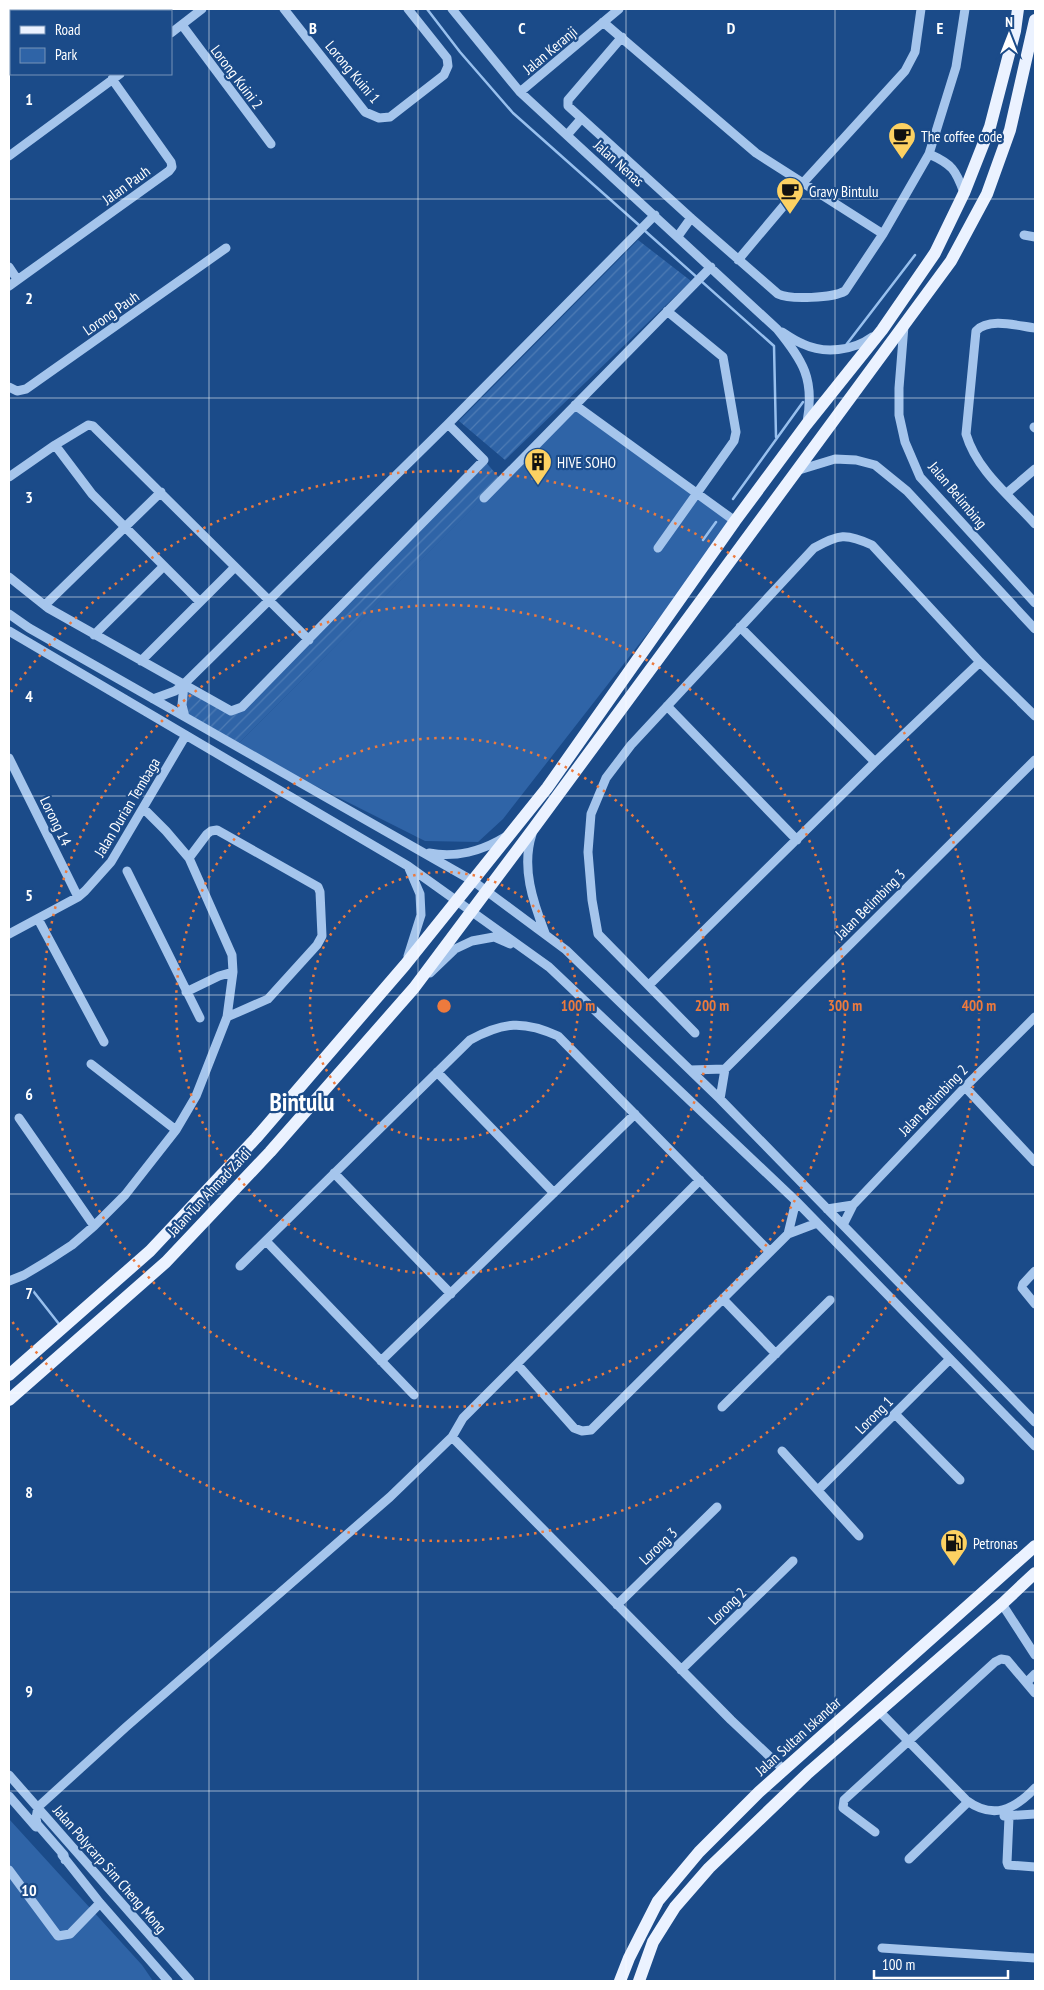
<svg xmlns="http://www.w3.org/2000/svg" width="1044" height="1990" font-family="'PT Sans Narrow',sans-serif">
  <style>
    .green { fill: #2f64a7 }
    .garden { fill: url(#garden-furrows) }
    .lines { fill: none; stroke-linecap: round; stroke-linejoin: round }
    .stream { stroke: #98c0ee; stroke-width: 2.5 }
    .minor { stroke: #a5c5ec; stroke-width: 9 }
    .major { stroke: #ebf2ff; stroke-width: 12 }
    .grid { fill: none; stroke: #fff; stroke-width: 1; stroke-opacity: 0.55 }
    .ring { fill: none; stroke: #ed7a3d; stroke-width: 2.5; stroke-dasharray: 2.5 5 }
    .labels { text-anchor: middle; dominant-baseline: central; stroke-width: 4.5; stroke-linejoin: round; paint-order: stroke }
    .street-label { font-size: 15px; fill: #fff; stroke: #1b4b89 }
    .poi-label { font-size: 15px; fill: #fff; stroke: #1b4b89; text-anchor: start }
    .town-label { font-size: 25px; font-weight: bold; fill: #fff; stroke: #1b4b89 }
    .grid-label { font-size: 16px; text-anchor: middle; font-weight: bold; fill: #fff; stroke: #1b4b89; stroke-width: 4.5; stroke-linejoin: round; paint-order: stroke }
    .centre { fill: #ed7a3d; stroke: #1b4b89; stroke-width: 2.5 }
    .ring-label { font-size: 15px; text-anchor: middle; font-weight: bold; fill: #ed7a3d; stroke: #1b4b89; stroke-width: 4.5; stroke-linejoin: round; paint-order: stroke }
  </style>
  <defs>
    <pattern id="garden-furrows" width="10" height="10" patternUnits="userSpaceOnUse" patternTransform="scale(1.25)"><rect width="10" height="10" fill="#2f64a7"/><path d="M-1 1l2-2M0 10L10 0M9 11l2-2" fill="none" stroke="#4e7bb4"/></pattern>
  </defs>
  <rect width="100%" height="100%" fill="#1b4b89"/>
  <path class="green" d="M575,405L735,521L503,819L478,842L425,841L236,746Z
    M9,1819L142,1965L153,1981H9Z"/>
  <path class="garden" d="M638,240L691,281L505,460L459,421Z
    M484,460L501,480L236,746L185,717L184,684L236,710Z"/>
  <g class="lines">
    <path class="stream" d="M427,9L460,52L513,113L640,226
      M644,230L774,346L776,437
      M846,345L915,255
      M733,499L803,402
      M703,540L716,522
      M30,1287L59,1324"/>
    <path class="minor" d="M284,9L365,112L379,118L390,117L444,75L448,66L447,58L408,9
      M452,9L520,92L777,329C803,361 815,379 807,422
      M30,11L33,9
      M603,22L756,153L883,234
      M182,25L271,144
      M9,27L11,25
      M171,33L202,9
      M622,37L568,100V106L691,218L778,294C790,300 833,298 845,291L883,234L929,154L956,67L965,9
      M520,92L619,9
      M567,135L581,119
      M929,154C952,164 956,170 964,193
      M9,156L120,74
      M1024,235L1035,237
      M678,236L691,218
      M738,260L802,184L905,71L915,52L921,9
      M9,267L17,279
      M9,286L169,171L172,167L171,162L112,79
      M904,326L899,388V415L905,442L920,477L1035,603
      M1035,328C1018,326 989,317 976,331L966,434C977,471 1010,496 1035,524
      M782,332C788,336 795,341 803,344C824,354 853,351 872,337
      M9,387L17,391L26,389L226,248
      M575,405L735,521
      M1034,427L1035,428
      M55,445L92,494L200,602
      M799,470L835,459L856,460L875,465L907,491L1035,629
      M9,477L55,445L88,425L93,426L309,640
      M1007,493L1035,469
      M484,498L711,267
      M658,548L734,441L736,432L723,357L667,311
      M9,577L48,608L231,711L242,707L484,460L448,424
      M45,605L161,492
      M9,614L29,628L473,881L566,950L720,1099L1035,1422
      M740,627L875,762
      M9,631L408,866L549,967L796,1201L1035,1446
      M94,635L164,566
      M141,661L235,567
      M184,684L182,705L185,717
      M153,699L175,691L184,684L448,424L655,215
      M667,706L797,840
      M9,758L78,897
      M532,834C521,867 533,902 545,933
      M429,853C455,858 482,851 505,837
      M189,858L207,834L211,831L217,830L318,887L320,892L322,936L317,945L268,999L227,1017
      M408,866L420,894L421,915L408,956
      M127,871L200,1018
      M38,919L104,1042
      M9,934L78,897L85,891L111,862L186,735
      M430,973L455,949L472,941L494,937L510,944
      M649,985L875,762L980,662
      M186,992L219,976L233,972
      M695,1033L598,934L592,900L588,852L591,814L606,778L631,745L814,548C839,534 846,533 872,545L980,662L1035,716
      M91,1064L176,1130
      M690,1070L725,1069
      M437,1072L554,1193
      M965,1087L1035,1162
      M720,1099L725,1069L1035,760
      M19,1118L94,1226
      M334,1173L451,1294
      M700,1180L463,1418L452,1437L731,1720L784,1770
      M827,1209L853,1205
      M843,1225L853,1205L965,1087L1035,1017
      M788,1234L796,1201
      M266,1241L414,1395
      M240,1266L470,1040C503,1022 523,1020 558,1036L770,1252
      M1035,1271L1023,1284L1022,1288L1035,1304
      M9,1281L24,1275L49,1260L72,1245L94,1226L125,1195L176,1130L196,1096L227,1017L233,972L232,955L189,858L166,831L143,808
      M723,1299L776,1354
      M381,1361L635,1114
      M517,1364L574,1428L582,1431L591,1430L788,1234L817,1223
      M722,1407L830,1300
      M895,1414L960,1480
      M782,1451L859,1536
      M818,1490L950,1359
      M1002,1604L1035,1655
      M617,1605L717,1507
      M681,1670L793,1561
      M1027,1682L1035,1674
      M879,1711L966,1800C993,1820 1014,1810 1035,1788
      M9,1775L190,1981
      M9,1796L36,1827
      M1004,1816L1035,1814
      M1009,1817L1007,1862L1008,1865L1035,1867
      M875,1832L843,1808L844,1800L995,1662L1001,1659L1007,1660L1035,1693
      M62,1855L100,1903L168,1981
      M909,1859L968,1802
      M65,1860L64,1855L37,1824L36,1818L38,1807L126,1727L390,1497L452,1437
      M9,1870L58,1936L70,1934L100,1903
      M882,1948L1035,1958"/>
    <path class="major" d="M9,1375L150,1251L256,1138L405,965L547,788L735,521L806,425L882,330L935,253L964,193L990,127L1015,31L1018,9
      M9,1400L166,1262L270,1152L414,988L533,829L951,261L987,194L1010,130L1035,20
      M620,1981L629,1958L658,1901L699,1852L759,1792L1035,1546
      M639,1981L653,1942L675,1907L709,1868L808,1773L1002,1604L1035,1573"/>
  </g>
  <path class="grid" d="M209,9V1981M418,9V1981M626,9V1981M835,9V1981M9,199H1035M9,398H1035M9,597H1035M9,796H1035M9,995H1035M9,1194H1035M9,1393H1035M9,1592H1035M9,1791H1035"/>
  <g class="ring">
    <circle cx="444" cy="1006" r="134"/>
    <circle cx="444" cy="1006" r="268"/>
    <circle cx="444" cy="1006" r="401"/>
    <path d="M11 692A535 535 0 1 1 11 1320"/>
  </g>
  <defs>
    <symbol id="cafe-pin" viewBox="-11 -11 22 30"><path d="M0 17L-7.5 6A9.5 9.5 0 1 1 7.5 6Z" fill="#fdd162" stroke="#1b4b89"/><path d="M-5.5-4.5H6V0H3Q3 3.5 0 3.5H-2.5Q-5.5 3.5-5.5 0ZM3-3.2v2h1.7v-2ZM-6 4.5H4V6H-6Z" fill="#111"/></symbol>
    <symbol id="building-pin" viewBox="-11 -11 22 30"><path d="M0 17L-7.5 6A9.5 9.5 0 1 1 7.5 6Z" fill="#fdd162" stroke="#1b4b89"/><path d="M-4-6H4V6H1V3H-1V6H-4ZM-2.5-4.3h1.7v1.8h-1.7ZM.8-4.3h1.7v1.8H.8ZM-2.5-1h1.7V.8h-1.7ZM.8-1h1.7V.8H.8Z" fill="#111"/></symbol>
    <symbol id="fuel-pin" viewBox="-11 -11 22 30"><path d="M0 17L-7.5 6A9.5 9.5 0 1 1 7.5 6Z" fill="#fdd162" stroke="#1b4b89"/><path d="M-5.5-6h7V0h2V4h1.3V-2.5L3-4.5l.8-.8L6-3V5H2.5V1h-1V6h-7ZM-4.2-4.7v3.2H.2V-4.7Z" fill="#111"/></symbol>
  </defs>
  <g fill-rule="evenodd">
    <use href="#cafe-pin" x="886" y="120" width="32" height="43"/>
    <use href="#cafe-pin" x="774" y="175" width="32" height="43"/>
    <use href="#building-pin" x="522" y="446" width="32" height="43"/>
    <use href="#fuel-pin" x="938" y="1527" width="32" height="43"/>
  </g>
  <g class="labels">
    <g class="street-label">
      <text transform="translate(550 50) rotate(-40)">Jalan Keranji</text>
      <text transform="translate(353 72) rotate(50)">Lorong Kuini 1</text>
      <text transform="translate(237 77) rotate(53)">Lorong Kuini 2</text>
      <text transform="translate(619 163) rotate(42)">Jalan Nenas</text>
      <text transform="translate(126 185) rotate(-36)">Jalan Pauh</text>
      <text transform="translate(111 313) rotate(-35)">Lorong Pauh</text>
      <text transform="translate(958 495) rotate(50)">Jalan Belimbing</text>
      <text transform="translate(127 807) rotate(-59)">Jalan Durian Tembaga</text>
      <text transform="translate(56 821) rotate(64)">Lorong 14</text>
      <text transform="translate(870 904) rotate(-45)">Jalan Belimbing 3</text>
      <text transform="translate(933 1100) rotate(-46)">Jalan Belimbing 2</text>
      <text transform="translate(209 1192) rotate(-47)">Jalan Tun Ahmad Zaidi</text>
      <text transform="translate(874 1415) rotate(-45)">Lorong 1</text>
      <text transform="translate(658 1546) rotate(-44)">Lorong 3</text>
      <text transform="translate(727 1606) rotate(-44)">Lorong 2</text>
      <text transform="translate(798 1736) rotate(-42)">Jalan Sultan Iskandar</text>
      <text transform="translate(110 1869) rotate(49)">Jalan Polycarp Sim Cheng Mong</text>
    </g>
    <g class="poi-label">
      <text x="921" y="136">The coffee code</text>
      <text x="809" y="191">Gravy Bintulu</text>
      <text x="557" y="462">HIVE SOHO</text>
      <text x="973" y="1543">Petronas</text>
    </g>
    <g class="town-label">
      <text x="302" y="1102">Bintulu</text>
    </g>
  </g>
  <g class="grid-label">
    <text x="313" y="34">B</text>
    <text x="522" y="34">C</text>
    <text x="731" y="34">D</text>
    <text x="940" y="34">E</text>
    <text x="29" y="105">1</text>
    <text x="29" y="304">2</text>
    <text x="29" y="503">3</text>
    <text x="29" y="702">4</text>
    <text x="29" y="901">5</text>
    <text x="29" y="1100">6</text>
    <text x="29" y="1299">7</text>
    <text x="29" y="1498">8</text>
    <text x="29" y="1697">9</text>
    <text x="29" y="1896">10</text>
  </g>
  <circle cx="444" cy="1006" r="8" class="centre"/>
  <g class="ring-label">
    <text x="578" y="1011">100 m</text>
    <text x="712" y="1011">200 m</text>
    <text x="845" y="1011">300 m</text>
    <text x="979" y="1011">400 m</text>
  </g>
  <rect width="1044" height="1990" fill="none" stroke="#ffffff" stroke-width="20"/>
  <rect x="10" y="10" width="162" height="65" fill="#1b4b89" stroke="#7693b8"/>
  <rect x="20" y="26" width="25" height="8" fill="#ebf2ff" stroke="#7693b8"/>
  <text x="55" y="35" font-size="15" fill="#ffffff">Road</text>
  <rect x="20" y="48" width="25" height="15" fill="#2f64a7" stroke="#7693b8"/>
  <text x="55" y="60" font-size="15" fill="#ffffff">Park</text>
  <g transform="translate(1009 35)" stroke="#1b4b89" stroke-width="4" paint-order="stroke">
  <path d="M0-4L9 19L0 12L-9 19Z" fill="#ffffff"/>
  <text y="-8" font-size="14" font-weight="bold" text-anchor="middle" fill="#ffffff">N</text>
  </g>
  <path d="M874 1970v8h134v-8" fill="none" stroke="#ffffff" stroke-width="2.5"/>
  <text x="882" y="1970" font-size="15" fill="#ffffff" stroke="#1b4b89" stroke-width="4" paint-order="stroke">100 m</text>
</svg>
